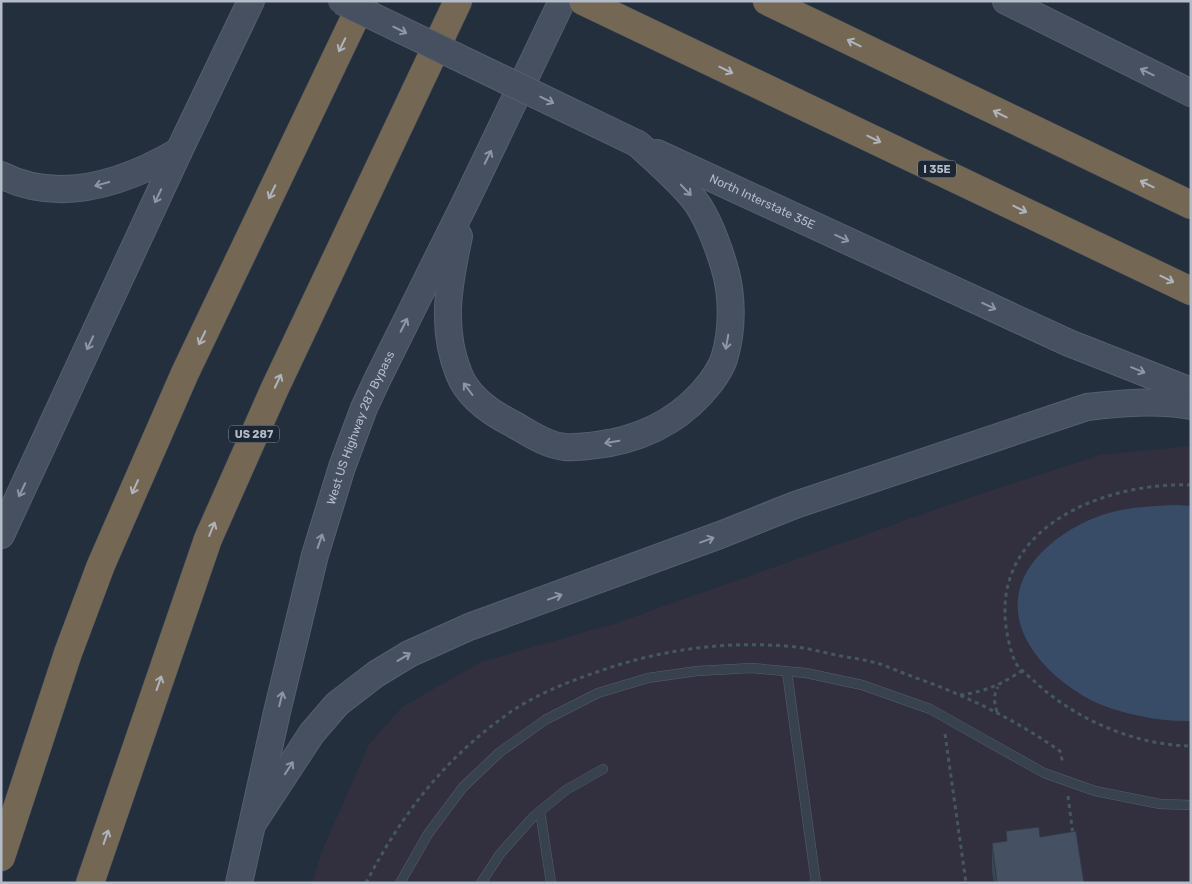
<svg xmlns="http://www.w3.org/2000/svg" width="1192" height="884" font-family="Rubik,sans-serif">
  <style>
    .medical { fill: #32303f }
    .water { fill: #394c67 }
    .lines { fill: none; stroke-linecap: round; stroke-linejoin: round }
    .lane-casing { stroke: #565f6c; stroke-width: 10 }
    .secondary-casing { stroke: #565f6c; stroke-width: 28 }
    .highway-casing { stroke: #434c59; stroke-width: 29 }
    .path { stroke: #44595c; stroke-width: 3; stroke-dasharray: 4 4; stroke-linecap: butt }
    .lane { stroke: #38414e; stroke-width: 9 }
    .secondary { stroke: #465061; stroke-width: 26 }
    .highway { stroke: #746855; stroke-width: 28 }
    .secondary-bridge-casing { stroke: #565f6c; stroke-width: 28; stroke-linecap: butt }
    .secondary-bridge { stroke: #465061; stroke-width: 26 }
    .wall { fill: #3b4654 }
    .building { fill: #455162; stroke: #303945 }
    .oneway { stroke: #8e96a5 }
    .oneway2 { stroke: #aeb4bd }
    .labels { text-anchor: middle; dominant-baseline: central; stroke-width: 4; stroke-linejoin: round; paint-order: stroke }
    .shield { fill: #1d2633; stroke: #878f9c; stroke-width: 1 }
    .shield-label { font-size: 11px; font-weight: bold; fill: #b4bcc9 }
    .street-label { font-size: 12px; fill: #b4bcc9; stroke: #1d2633 }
  </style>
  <rect width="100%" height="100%" fill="#242f3e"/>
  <path class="medical" d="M1191,446V883H312L322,851L369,745L402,707L481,662L617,623L977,495L1101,455Z"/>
  <path class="water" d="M1177,505L1191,506V721C1164,722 1127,715 1102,705C1048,682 988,620 1034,561C1051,540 1076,524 1102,515C1126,507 1152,506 1177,505Z"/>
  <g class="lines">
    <defs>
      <path id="lane" d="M787,672L816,883
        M540,811L551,883
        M400,883L428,834L463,787L500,752L545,720L598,693L648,678L697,671L752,668L806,673L862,685L930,709L1044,773L1095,791L1160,804L1191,805
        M481,883L500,854L533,817L566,790L603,769"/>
      <g id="secondary">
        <path d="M1006,1L1191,93"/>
        <path id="s1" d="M657,153L1069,343L1191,391"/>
        <path d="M1,175C60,205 126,182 179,151"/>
        <path d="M459,236C449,283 440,327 459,374C468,397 491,413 513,424C529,433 546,445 565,447C580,448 595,445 610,443C651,435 685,416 711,382C716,375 721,368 724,359C733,330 733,295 724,266C718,246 706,213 692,197C676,178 656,161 638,144"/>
        <path d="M1,535L179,151L251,1"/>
        <path d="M253,823L312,733L337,704L376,674L409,654L469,627L720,535L795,505L1087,407C1121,403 1156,400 1191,406"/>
        <path id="s2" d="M239,883L277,712L315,555L342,467L364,408L378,378L466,201L562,1"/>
      </g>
      <path id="highway" d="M583,1L1191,291
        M767,1L1191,205
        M1,857L68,653L101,565L185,373L363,1
        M90,883L208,539L275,388L458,1"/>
    </defs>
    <use href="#lane" class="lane-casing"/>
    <use href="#secondary" class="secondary-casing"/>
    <use href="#highway" class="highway-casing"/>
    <path class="path" d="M1191,485C1113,482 1002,520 1005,614C1005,626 1010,654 1017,665C1021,670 1028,676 1033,680C1074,719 1134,745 1191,746
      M960,695C987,691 1000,685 1023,670
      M997,712C994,702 993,696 998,687
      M945,734L966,883
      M1068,796L1073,835
      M366,883C400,817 444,759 505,716C532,696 565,683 597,672C661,649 728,640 797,647C811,649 826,653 841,656C853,658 865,660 877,663C892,668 907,675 922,680C971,698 1017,721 1060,751L1063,764"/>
    <use href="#lane" class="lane"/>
    <use href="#secondary" class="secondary"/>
    <use href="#highway" class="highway"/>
    <defs>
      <path id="secondary-bridge" d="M341,1L638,144"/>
    </defs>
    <use href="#secondary-bridge" class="secondary-bridge-casing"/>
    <use href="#secondary-bridge" class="secondary-bridge"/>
  </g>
  <path class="wall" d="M1006,831L1040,837L1084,883H994L992,871V843L1006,841Z"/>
  <path class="building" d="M1039,827L1040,837L1076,831L1084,883H997L992,843L1007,841L1006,831Z"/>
  <defs><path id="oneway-shaft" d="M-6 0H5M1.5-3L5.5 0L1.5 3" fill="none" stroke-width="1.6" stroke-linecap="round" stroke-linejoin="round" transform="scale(1.25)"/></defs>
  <g class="oneway">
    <use href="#oneway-shaft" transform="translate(400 30) rotate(26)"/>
    <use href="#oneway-shaft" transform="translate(1147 72) rotate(-154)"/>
    <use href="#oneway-shaft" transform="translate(547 100) rotate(26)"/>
    <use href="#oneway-shaft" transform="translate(488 157) rotate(-64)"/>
    <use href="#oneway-shaft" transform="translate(102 184) rotate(165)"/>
    <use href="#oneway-shaft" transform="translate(686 190) rotate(46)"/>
    <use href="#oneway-shaft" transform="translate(158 196) rotate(115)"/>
    <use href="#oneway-shaft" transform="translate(842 238) rotate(25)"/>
    <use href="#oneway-shaft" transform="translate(989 306) rotate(25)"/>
    <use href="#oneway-shaft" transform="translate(404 325) rotate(-63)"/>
    <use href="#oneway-shaft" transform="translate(727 342) rotate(100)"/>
    <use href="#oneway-shaft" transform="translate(90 343) rotate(115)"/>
    <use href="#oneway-shaft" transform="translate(1138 370) rotate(22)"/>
    <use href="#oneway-shaft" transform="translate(468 389) rotate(-127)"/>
    <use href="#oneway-shaft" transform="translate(612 442) rotate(170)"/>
    <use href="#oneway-shaft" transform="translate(22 490) rotate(115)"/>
    <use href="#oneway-shaft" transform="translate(707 540) rotate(-20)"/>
    <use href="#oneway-shaft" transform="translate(320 541) rotate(-71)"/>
    <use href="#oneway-shaft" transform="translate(555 597) rotate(-20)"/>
    <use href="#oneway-shaft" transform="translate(404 657) rotate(-31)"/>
    <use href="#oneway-shaft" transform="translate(281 699) rotate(-76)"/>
    <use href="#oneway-shaft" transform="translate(289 768) rotate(-57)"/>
  </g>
  <g class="oneway2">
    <use href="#oneway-shaft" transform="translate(854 43) rotate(-154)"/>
    <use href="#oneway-shaft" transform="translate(342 45) rotate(116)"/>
    <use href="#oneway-shaft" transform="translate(726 70) rotate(26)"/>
    <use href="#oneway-shaft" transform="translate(1000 114) rotate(-154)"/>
    <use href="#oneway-shaft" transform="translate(874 139) rotate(26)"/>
    <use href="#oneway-shaft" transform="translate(1147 184) rotate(-154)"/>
    <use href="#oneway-shaft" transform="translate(272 192) rotate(116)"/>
    <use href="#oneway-shaft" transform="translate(1020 209) rotate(26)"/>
    <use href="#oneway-shaft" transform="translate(1167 279) rotate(26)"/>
    <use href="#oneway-shaft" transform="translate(202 338) rotate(116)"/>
    <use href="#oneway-shaft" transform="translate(278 381) rotate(-65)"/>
    <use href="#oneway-shaft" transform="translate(135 487) rotate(114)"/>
    <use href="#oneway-shaft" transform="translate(212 529) rotate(-68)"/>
    <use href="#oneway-shaft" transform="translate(159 683) rotate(-71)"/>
    <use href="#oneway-shaft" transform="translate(106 837) rotate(-71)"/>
  </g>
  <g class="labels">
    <g class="shield">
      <rect x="918" y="160.5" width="38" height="17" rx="4"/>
      <rect x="229" y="425.5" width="50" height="17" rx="4"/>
    </g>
    <g class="shield-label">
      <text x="937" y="169">I 35E</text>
      <text x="254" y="434">US 287</text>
    </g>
    <g class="street-label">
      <text stroke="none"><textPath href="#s1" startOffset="116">North Interstate 35E</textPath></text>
      <text stroke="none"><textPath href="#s2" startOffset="472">West US Highway 287 Bypass</textPath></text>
    </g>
  </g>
  <rect width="1192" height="884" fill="none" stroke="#b4bcc9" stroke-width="5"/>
</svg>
